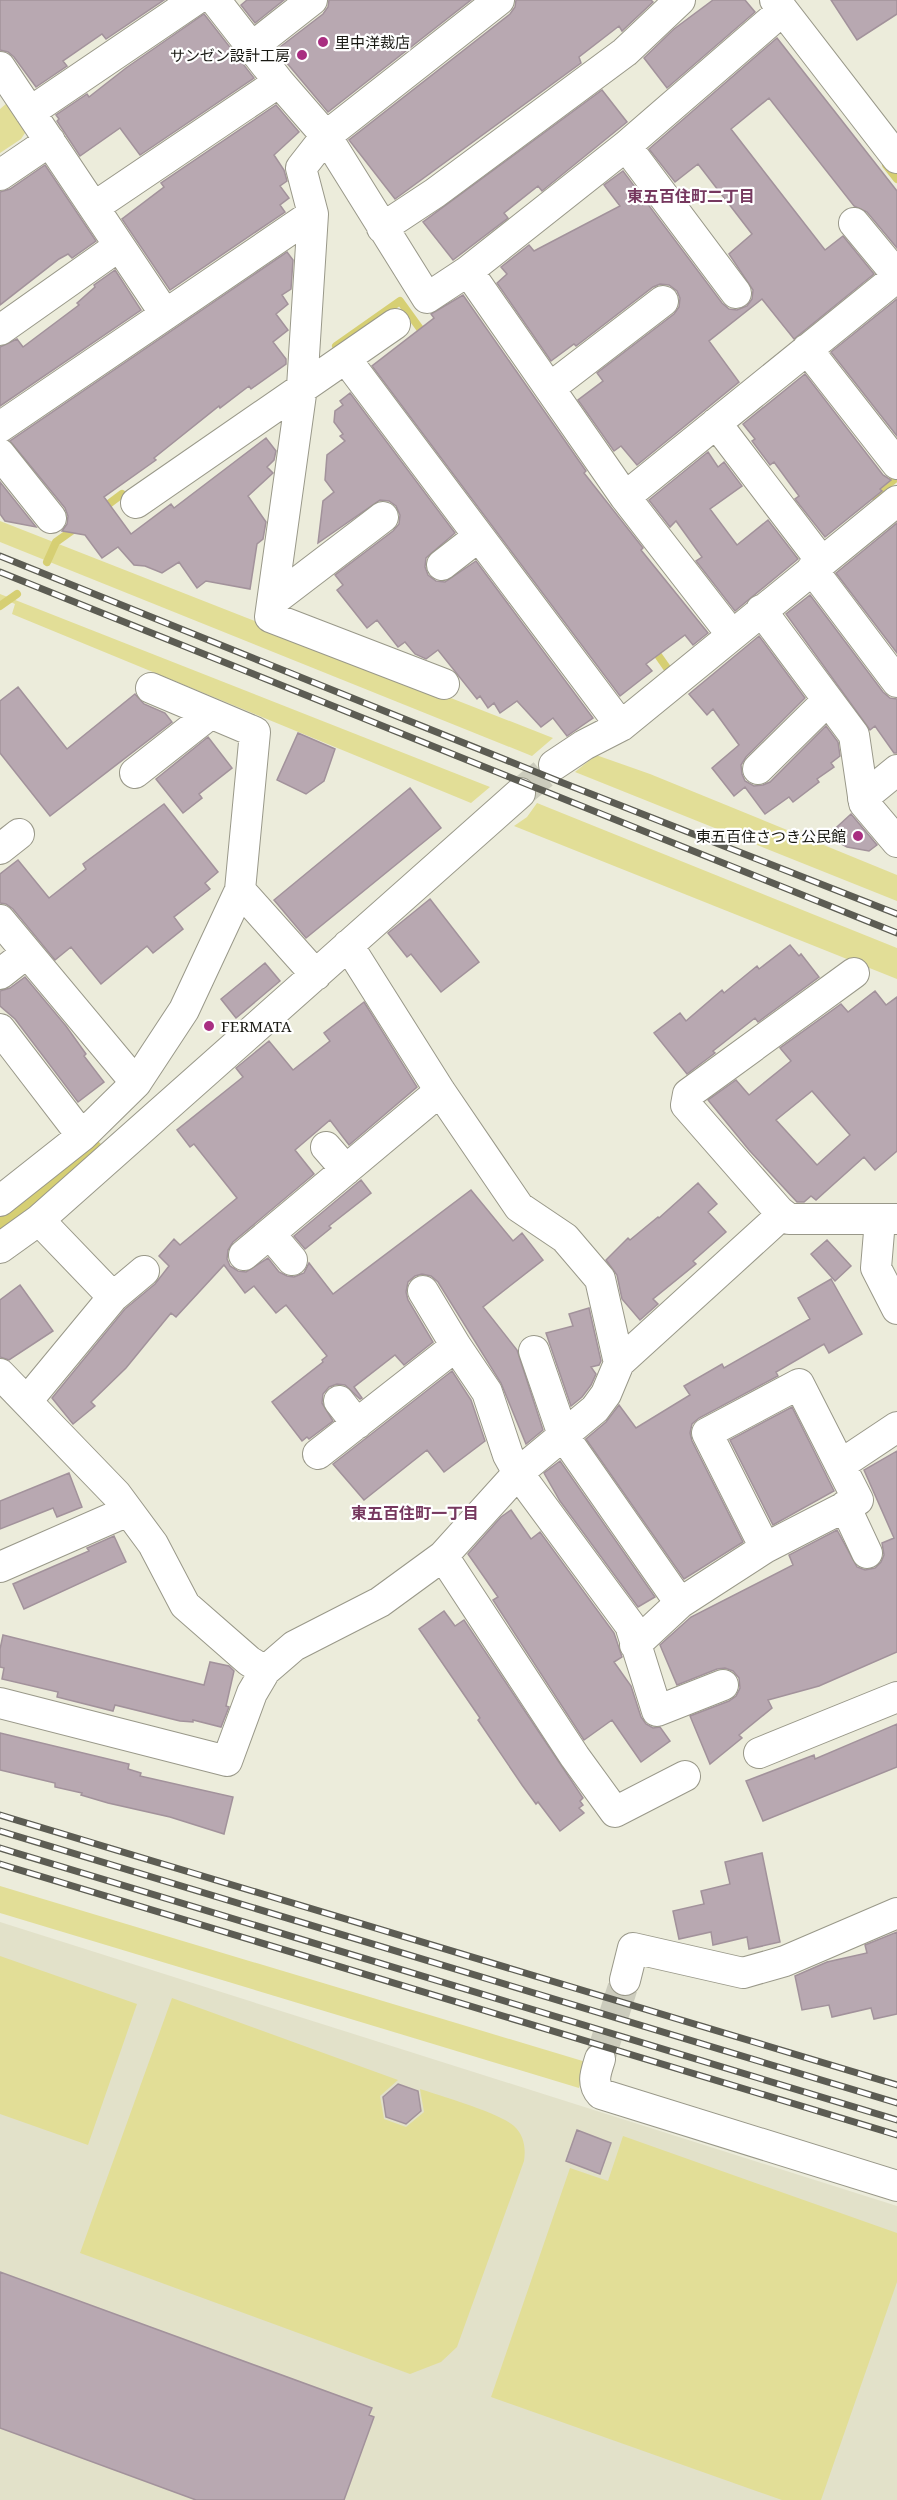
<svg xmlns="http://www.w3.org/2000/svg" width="897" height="2500" font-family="'Noto Serif','Noto Sans JP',serif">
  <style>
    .built { fill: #e2e1c9 }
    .green { fill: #e2de97 }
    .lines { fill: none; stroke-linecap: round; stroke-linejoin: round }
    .stream { stroke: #d6cf73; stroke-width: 8 }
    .river { stroke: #d6cf73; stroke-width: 51 }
    .building { fill: #b8a8b1; stroke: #a2929b; stroke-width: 1.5; fill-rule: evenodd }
    .street-tunnel { stroke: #ccccbd; stroke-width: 30; stroke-dasharray: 30 15; stroke-linecap: butt }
    .street-casing { stroke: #999889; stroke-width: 32 }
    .street { stroke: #fff; stroke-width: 30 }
    .rail-casing { stroke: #5c5c53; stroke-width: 7 }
    .rail { stroke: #fff; stroke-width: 4.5; stroke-dasharray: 14; stroke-linecap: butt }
    .poi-dot { fill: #a92e81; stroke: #fff; stroke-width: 2 }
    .labels { text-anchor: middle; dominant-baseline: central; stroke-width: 4.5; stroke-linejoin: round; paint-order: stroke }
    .poi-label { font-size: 15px; fill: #191913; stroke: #fff; text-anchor: start }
    .neighbourhood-label { font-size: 16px; font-weight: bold; fill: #76385f; stroke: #fff }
  </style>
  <rect width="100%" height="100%" fill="#ececdb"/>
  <path class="built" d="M0,1922L897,2206V2500H0Z"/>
  <path class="green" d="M7,103L27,130L21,139L0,153V109Z
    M0,521L553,738L532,756L0,542Z
    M0,594L490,787L471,803L12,614L15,604L4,599L0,602Z
    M596,755L650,774L897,875V901L575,772Z
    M537,803L897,948V979L514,826L527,817Z
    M0,1886L586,2062L579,2088L0,1913Z
    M0,1956L137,2004L88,2145L0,2114Z
    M172,1998L398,2080L380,2096L384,2119L406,2127L424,2112L420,2089C441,2096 500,2113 514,2126C524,2135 526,2148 524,2161L457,2347L441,2362L410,2374L80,2253Z
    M623,2136L897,2233V2282L821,2500H782L491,2397L570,2168L608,2181Z"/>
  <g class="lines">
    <path class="stream" d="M886,165L897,179
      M336,346L400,301L426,337
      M874,496L897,477
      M102,509L122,494
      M47,562L56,542L77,527
      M0,606L17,594
      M653,648L667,668"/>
    <path class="river" d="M0,1230L37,1202L83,1162"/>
  </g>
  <path class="building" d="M0,0H164L106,39L102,34L63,61L67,66L36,87L14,57L8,52L0,50Z
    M247,0H284L255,23L241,5Z
    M329,0H471L328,112L276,50L323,14L328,7Z
    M516,0H651L653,2L622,31L619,26L579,57L581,63L395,199L349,140L510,14L515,7Z
    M713,0H745L755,12L667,88L644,58L674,29Z
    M831,0H897V14L857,40Z
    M204,14L254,78L140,155L120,128L80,156L57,121L59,119L56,115L87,94L89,97L126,68Z
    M777,38L897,191V248L867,212L854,206L769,98L731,129L825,250L843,236L874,274L794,339L762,299L709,341L739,382L637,465L621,446L614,451L578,400L603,381L597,373L674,314L679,307L680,298L677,291L669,285L660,284L653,287L576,346L574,344L551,361L497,283L507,274L501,267L529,245L534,251L620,206L604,185L623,171L722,303L729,309L737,310L747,306L752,299L753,290L729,254L752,234L698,164L675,182L649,149Z
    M602,90L627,122L542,191L538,186L504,213L508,218L453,260L423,222Z
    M276,105L299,132L274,155L284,170L287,181L280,186L289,198L280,205L285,212L170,290L122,219L164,187L161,183Z
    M45,165L96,241L72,258L68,254L59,259L0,305V192L10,189Z
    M287,252L293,260L291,289L282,295L288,304L276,314L288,330L273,342L286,359V364L251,389L249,386L220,408L219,406L154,458L156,460L104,497L131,534L171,504L174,508L266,438L276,451L274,460L267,467L273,473L248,496L266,522L263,539L257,544L250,589L206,581L197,588L179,562L162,573L145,566L134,565L118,547L102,558L85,535L62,531L67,524L68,516L65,508L10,441Z
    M115,270L141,310L0,406V347L17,339L23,347L79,305L77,303L95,287L94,285Z
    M463,295L586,471L584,473L643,548L641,550L708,633L693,645L685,635L646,664L652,671L620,696L372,366L434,318L431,314Z
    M897,299V436L831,352Z
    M805,374L883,475L891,480L880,489L882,491L825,537L795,499L799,496L774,462L770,465L752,441L755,439L743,424Z
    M350,393L455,533L426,558L425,567L428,575L436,581L445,582L476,561L593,718L567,736L553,718L541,727L517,701L500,713L494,703L488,708L480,696L477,699L438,650L426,659L415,654L405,642L398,647L377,620L367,628L337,590L343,585L335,575L393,531L399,524L400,515L396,506L389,501L380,500L318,543L323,501L334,492L325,480L327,455L345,441L340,436L343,434L334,422L335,411L343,405L340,401Z
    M708,452L718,467L724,462L742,486L710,509L737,545L768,520L798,559L735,611L696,561L702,557L676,521L670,527L649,500Z
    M0,482L36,527L5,521L0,514Z
    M897,523V653L836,573Z
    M810,595L883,692L890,698L897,699V753H894L875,726L870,730L786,614Z
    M759,636L805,698L746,757L741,765L742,774L745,781L754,786L763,785L770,782L826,726L838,742L840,756L831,763L834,767L817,779L819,782L793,802L789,797L765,814L745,787L734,796L712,768L739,745L713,709L707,715L689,694Z
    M18,687L67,749L135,694L144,704L165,713L172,722L50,816L0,753V701Z
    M298,733L335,749L324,781L306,794L277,780Z
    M208,737L232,768L199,794L202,798L183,813L156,779Z
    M410,788L441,828L306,938L274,900Z
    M164,804L218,872L205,883L210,889L174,917L183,929L153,953L147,946L101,984L71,947L55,960L13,909L6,904L0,903V874L18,860L49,898L86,869L83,864Z
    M851,814L877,845L869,851L847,847L827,836Z
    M430,899L479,962L441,992L411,954L407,957L388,933Z
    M790,945L799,956L801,954L819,977L758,1022L755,1018L713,1051L715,1053L687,1074L654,1033L680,1013L686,1021L722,990L724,993L757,966L759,969Z
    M265,963L280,981L236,1018L221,999Z
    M25,977L66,1026L86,1054L84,1056L104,1082L78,1102L15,1019L0,1006V991L10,988Z
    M875,991L886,1005L897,997V1151L875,1170L864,1157L816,1200L811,1196L804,1202H797L749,1150L708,1100L736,1080L749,1095L791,1061L780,1048L841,1004L848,1012ZM812,1091L850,1135L817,1165L776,1120Z
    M364,1002L417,1087L349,1145L330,1120L295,1150L314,1174L233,1242L228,1250L227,1259L230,1266L238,1271L246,1272L268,1258L279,1272L287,1276L294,1277L304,1273L309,1263L333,1294L471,1190L513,1241L522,1233L543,1260L483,1307L517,1350L543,1430L526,1444L501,1383L438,1282L431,1276L422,1274L415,1276L408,1282L406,1292L408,1300L433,1342L404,1365L395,1355L354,1387L362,1398L360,1399L345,1385L337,1384L329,1387L323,1394L322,1403L333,1421L309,1439L307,1437L302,1441L272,1402L323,1362L322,1360L327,1356L286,1305L276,1313L254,1286L245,1293L224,1265L176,1317L171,1313L126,1368L91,1402L95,1406L73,1424L52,1398L125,1309L155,1284L169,1266L159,1256L174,1239L180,1245L237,1198L194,1144L190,1147L177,1130L243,1077L236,1068L269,1041L293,1070L330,1041L324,1033Z
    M361,1180L371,1193L329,1226L331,1228L305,1249L294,1236Z
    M698,1183L717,1204L708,1212L726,1232L693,1261L696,1264L653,1299L658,1304L640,1320L622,1299L617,1275L606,1260L628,1238L630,1240L658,1217L659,1218Z
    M827,1240L851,1266L835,1281L811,1254Z
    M831,1279L862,1334L829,1353L824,1344L776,1372L778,1376L699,1418L692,1424L690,1433L692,1441L743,1542L684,1579L586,1439L606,1422L619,1405L636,1428L690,1395L684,1386L722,1364L724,1368L810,1319L798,1298Z
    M20,1285L53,1331L9,1360L0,1357V1300Z
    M589,1308L601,1361L599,1365L591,1367L596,1374L591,1385L582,1397L571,1406L546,1333L573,1326L569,1314Z
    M452,1371L471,1400L485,1441L444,1472L427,1450L364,1500L333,1464Z
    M792,1407L834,1491L773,1525L730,1440Z
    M897,1451V1652L819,1686L768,1700L772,1708L739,1735L742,1738L710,1764L690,1716L729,1701L736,1696L740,1688L739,1678L733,1671L725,1668L717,1669L677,1685L660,1645L691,1617L793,1565L789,1555L837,1530L857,1567L865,1570L875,1568L881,1562L884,1555L882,1543L894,1538L864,1470Z
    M560,1461L655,1597L638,1607L560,1501L544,1473Z
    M69,1473L82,1507L57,1517L53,1508L0,1529V1501Z
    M511,1510L531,1539L540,1532L614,1633L622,1657L614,1662L631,1686L641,1717L646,1724L653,1728L660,1727L670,1741L641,1762L612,1720L584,1740L493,1600L498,1597L468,1554L501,1517Z
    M114,1536L126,1562L24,1609L13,1584L89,1551L87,1548Z
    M444,1611L455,1626L464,1620L583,1798L580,1801L583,1805L579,1808L584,1813L560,1831L538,1802L536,1804L522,1785L478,1720L480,1718L419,1629Z
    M3,1635L204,1685L210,1662L229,1666L234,1671L226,1706L229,1707L221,1727L193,1720V1722L180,1721L115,1705L113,1711L57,1697L58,1692L2,1679L4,1668L0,1667V1649Z
    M897,1724V1767L763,1821L746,1781L814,1755L815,1759Z
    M0,1733L129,1764L128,1769L141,1773L140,1776L233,1797L224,1834L170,1817L108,1803L81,1795L82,1793L55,1787V1783L0,1770Z
    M762,1853L780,1942L749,1949L747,1937L713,1945L711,1932L679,1939L673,1911L704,1904L701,1891L730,1884L725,1862Z
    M897,1932V2014L874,2019L871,2008L832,2017L829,2005L802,2010L795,1976L827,1962L867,1953L865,1945Z
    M398,2084L418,2091L421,2111L406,2124L386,2117L383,2097Z
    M577,2130L611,2143L600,2174L566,2161Z
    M0,2272L372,2408L369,2415L374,2417L344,2500H196L0,2428Z"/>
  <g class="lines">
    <path class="street-tunnel" d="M520,793L554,765
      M600,2059L625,1980"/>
    <defs>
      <path id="street" d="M215,0L279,82L326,136L427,298L468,271
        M775,0L897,158
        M252,47L312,0
        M0,67L165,314
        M30,112L195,0
        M626,146L736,293
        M0,175L50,141
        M94,207L279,82
        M854,223L897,275
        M382,228L435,193L625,52L680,0
        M0,330L119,246
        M807,349L897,464
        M346,359L621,726
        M551,387L663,301
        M716,423L822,562
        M0,427L313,214
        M0,454L51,518
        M625,497L897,277
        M136,503L395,324
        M442,565L478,537
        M812,569L897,682
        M273,601L383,517
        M761,610L854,735L864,803L897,842
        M732,635L625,497L468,271L626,146L782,11
        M444,684L270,617L302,387L313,214L301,168L326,136L499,0
        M554,765L584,745L621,726L897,501
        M758,769L828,700
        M135,773L210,714
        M863,798L897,770
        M0,849L19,834
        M240,890L316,975
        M0,920L136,1083
        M348,945L440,1091L519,1207L565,1238L600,1279L619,1363
        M854,973L688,1094L686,1105L779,1211L789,1219H897
        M0,974L27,953
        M0,1029L82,1136
        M326,1147L346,1170
        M0,1201L82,1136L136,1083L184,1010L240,890L255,732L151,688
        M39,1220L113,1297
        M880,1220L876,1268L897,1309
        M270,1234L292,1260
        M0,1248L39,1220L520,793
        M244,1255L440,1091
        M423,1291L456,1346L487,1392L508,1455L518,1473L630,1625L657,1711L723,1685
        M534,1351L563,1435L680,1603
        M0,1374L116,1494L153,1544L185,1605L249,1661L265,1671L294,1646L380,1602L443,1556L518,1473L595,1409L606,1394L619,1363L774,1222L779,1211
        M27,1401L113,1297L144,1271
        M339,1401L357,1424
        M318,1454L456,1346
        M840,1465L897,1427
        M845,1506L867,1553
        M443,1556L575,1757L615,1812L685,1776
        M0,1567L128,1511
        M635,1645L680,1603L765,1548L858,1500L799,1384L707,1433L765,1548
        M0,1703L227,1761L252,1693L265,1671
        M759,1753L897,1697
        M625,1980L633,1948L743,1973L785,1961L897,1913
        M600,2059C596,2072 591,2083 601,2094L897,2186"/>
    </defs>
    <use href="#street" class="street-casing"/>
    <use href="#street" class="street"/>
    <defs>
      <path id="rail" d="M0,556L558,781L897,914
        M0,572L897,933
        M0,1815L897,2085
        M0,1831L897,2103
        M0,1848L897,2120
        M0,1864L897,2135"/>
    </defs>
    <use href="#rail" class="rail-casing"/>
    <use href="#rail" class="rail"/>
  </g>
  <g class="poi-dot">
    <circle cx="323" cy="42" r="6"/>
    <circle cx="302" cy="55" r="6"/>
    <circle cx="858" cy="836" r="6"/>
    <circle cx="209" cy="1026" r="6"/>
  </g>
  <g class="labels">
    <g class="poi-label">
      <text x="335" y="42">里中洋裁店</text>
      <text x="290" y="55" text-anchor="end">サンゼン設計工房</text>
      <text x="846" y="836" text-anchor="end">東五百住さつき公民館</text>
      <text x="221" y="1026">FERMATA</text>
    </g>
    <g class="neighbourhood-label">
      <text x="691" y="196">東五百住町二丁目</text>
      <text x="415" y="1513">東五百住町一丁目</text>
    </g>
  </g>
</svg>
